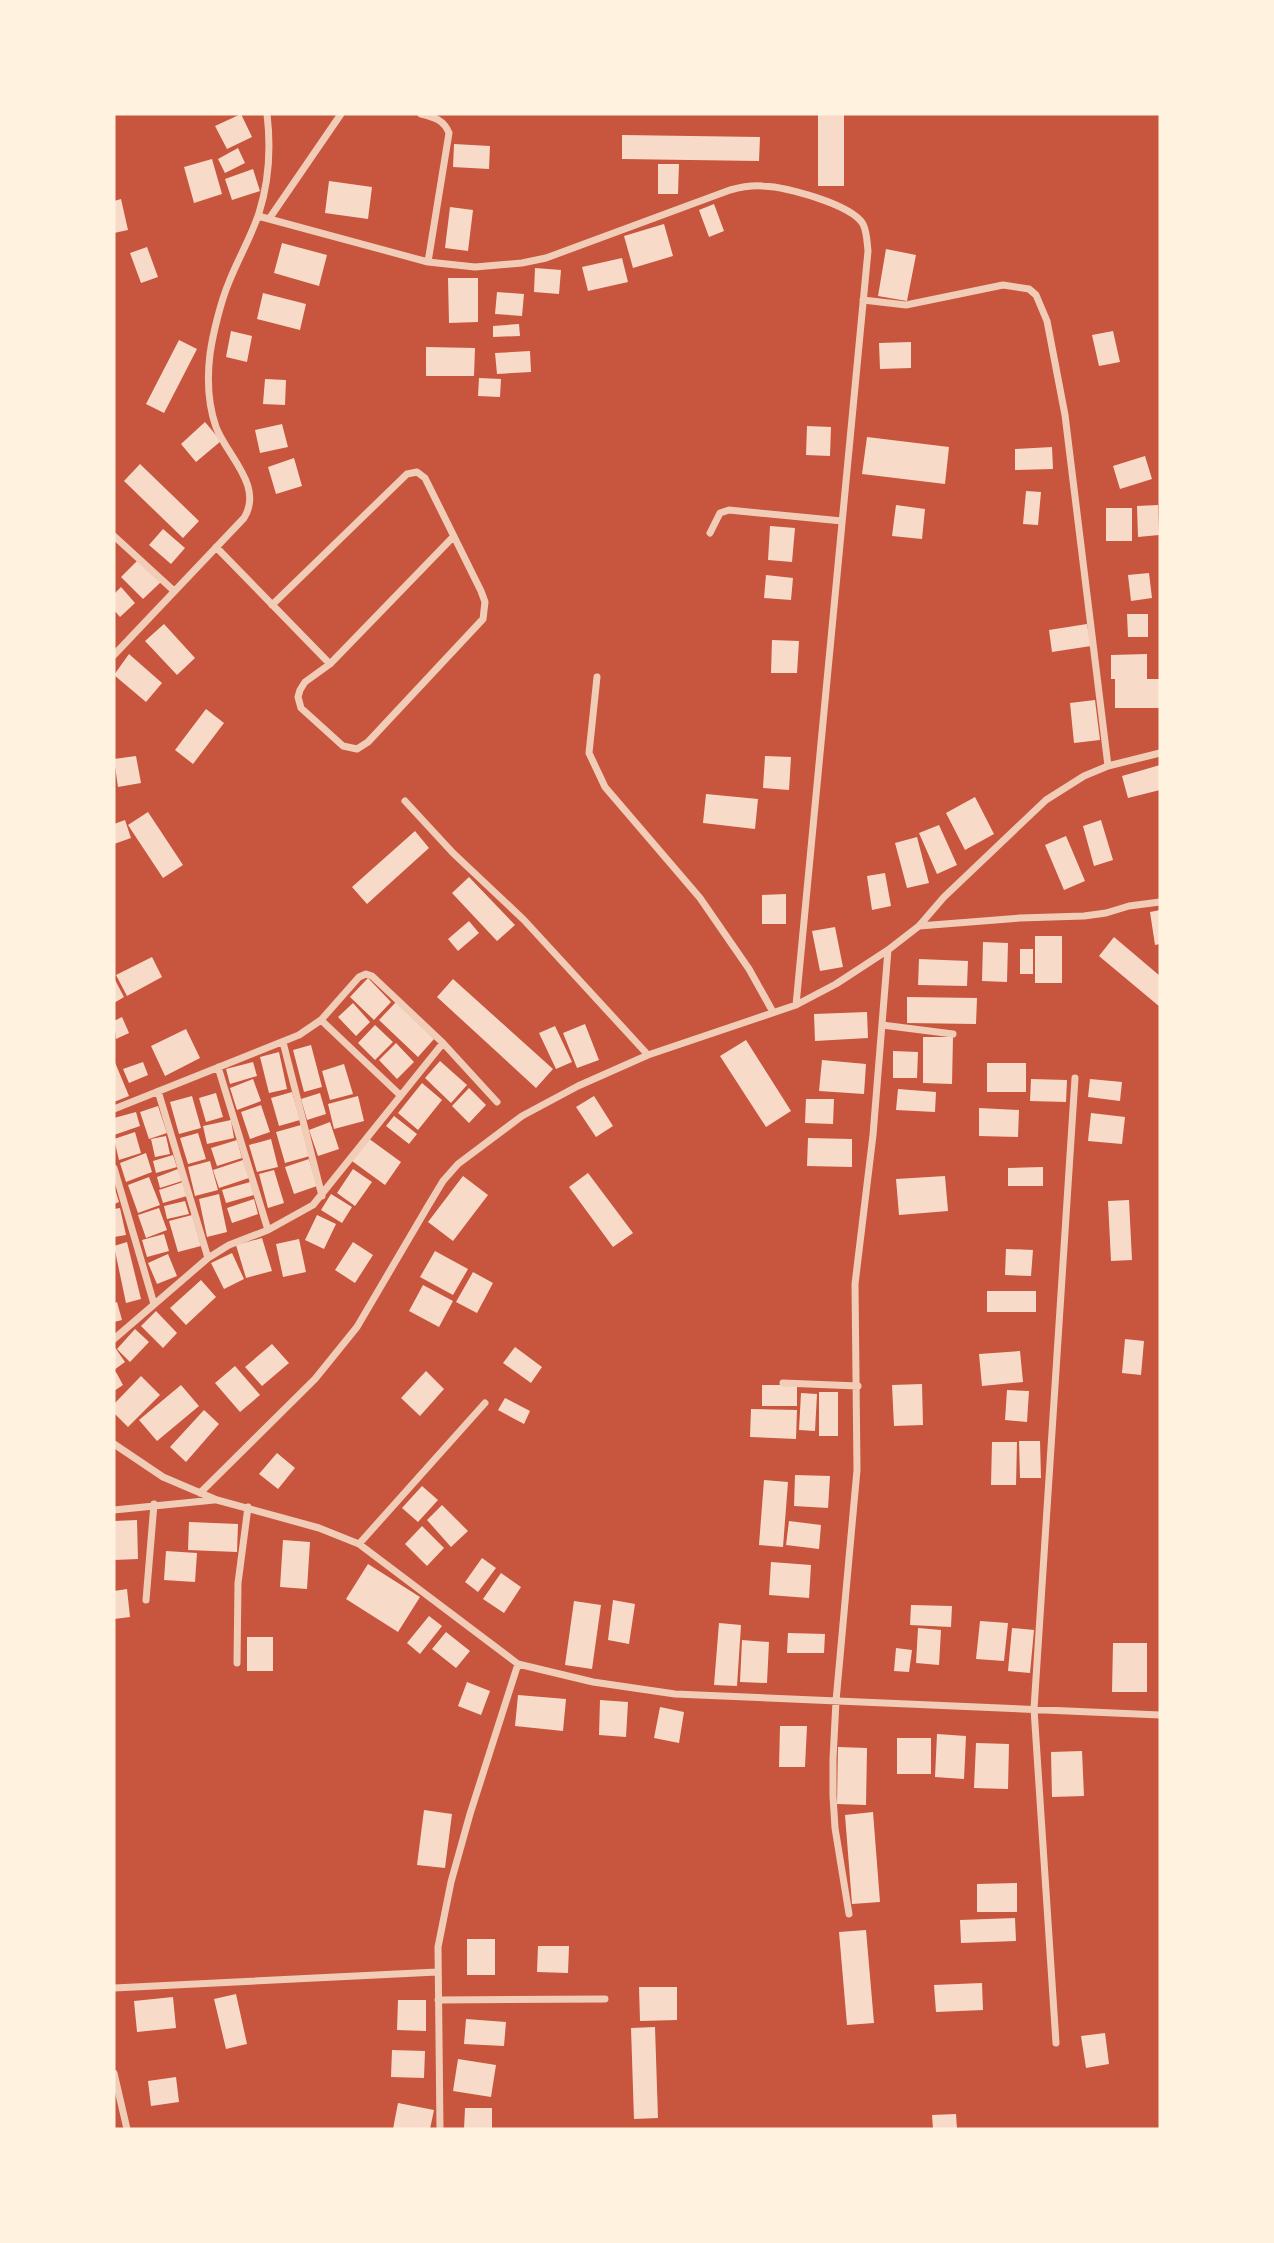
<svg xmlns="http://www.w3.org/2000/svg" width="1274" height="2243" font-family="Inter,sans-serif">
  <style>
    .building { fill: #f7dbc8 }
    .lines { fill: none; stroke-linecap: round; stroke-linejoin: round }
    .minor { stroke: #f1ccb7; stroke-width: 7 }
  </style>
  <rect width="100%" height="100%" fill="#c8553d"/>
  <path class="building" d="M241,114L252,137L227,149L215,126Z
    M818,114H844V186H818Z
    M622,135L760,137L759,161L622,159Z
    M454,144L490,146L489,169L453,167Z
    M238,148L245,163L225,173L218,159Z
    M212,159L222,194L194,203L184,167Z
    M658,164H679L678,194H658Z
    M253,169L260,191L232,200L225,179Z
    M329,181L372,187L368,219L325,213Z
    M121,199L128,230L114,233V201Z
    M714,204L724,231L709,237L699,210Z
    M450,207L473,210L468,251L445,248Z
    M664,224L673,256L633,268L624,236Z
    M282,243L327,255L319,286L274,273Z
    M147,247L158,277L141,283L130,253Z
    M886,249L916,255L907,301L878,296Z
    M622,258L628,282L588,291L582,267Z
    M535,268L561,270L559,294L534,292Z
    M448,278H478V322L449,323Z
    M497,292L524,294L522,316L495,314Z
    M263,293L306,304L300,330L257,319Z
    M519,324L520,336L493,337V326Z
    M231,331L252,336L247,362L226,357Z
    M1113,331L1120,362L1099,366L1092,335Z
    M179,340L197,349L164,413L146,404Z
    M911,342V368L880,369L879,343Z
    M426,347L475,348L474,376H426Z
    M530,351L531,372L497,374L495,353Z
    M479,378L501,379L500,397L478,396Z
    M265,379L286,380L285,405L263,404Z
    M205,422L221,441L196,462L181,444Z
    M282,424L288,447L260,453L255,430Z
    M807,426L831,427L830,456L806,455Z
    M867,437L949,447L945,484L862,474Z
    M1052,447L1053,469L1015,470V449Z
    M1145,456L1152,479L1120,489L1113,466Z
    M294,458L302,486L276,494L268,467Z
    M140,464L199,521L183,538L124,481Z
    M1026,491L1041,492L1038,525L1023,524Z
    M896,505L925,509L922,539L892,536Z
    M1158,505L1159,535L1138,537L1137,506Z
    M1106,508H1132V541H1106Z
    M770,526L795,528L792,562L768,560Z
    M163,529L185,548L171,564L149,545Z
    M139,559L161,582L143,599L121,577Z
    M1149,573L1152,598L1131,601L1128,575Z
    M766,575L793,578L791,600L764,598Z
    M121,587L135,603L120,617L114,610V594Z
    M1127,614H1148V637H1128Z
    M164,624L195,658L177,675L145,641Z
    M1087,624L1091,646L1052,652L1049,630Z
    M772,640L799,641L797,673H771Z
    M129,654L162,683L146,702L114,675Z
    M1147,654V679H1160V708H1115V679H1111V655Z
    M1095,700L1100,740L1074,743L1070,703Z
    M206,709L224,723L193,764L175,750Z
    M136,756L141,783L118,787L114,759Z
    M765,756L791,757L789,790L763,788Z
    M1160,765V790L1128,798L1122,776Z
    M706,794L758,799L755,829L703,823Z
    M975,797L994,834L965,850L946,813Z
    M148,812L183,865L163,878L128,825Z
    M125,820L131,838L114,844V824Z
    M1101,820L1113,860L1094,866L1083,826Z
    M939,825L957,865L937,874L919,833Z
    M415,831L429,848L367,904L352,887Z
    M1066,836L1085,881L1064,890L1045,845Z
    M917,837L929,883L907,888L895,843Z
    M885,873L891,906L872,910L867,876Z
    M469,877L515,925L497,941L452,893Z
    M786,894V924H762V895Z
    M1160,910V944L1155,945L1150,912Z
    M469,921L479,933L458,951L448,939Z
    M835,927L843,967L820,971L812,931Z
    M1035,936H1062V983H1035Z
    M1114,937L1160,976V1007L1099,956Z
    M983,942L1008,943L1007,982L982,981Z
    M1020,949H1033V974H1020Z
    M152,957L162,977L127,996L116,975Z
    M919,959L968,961L967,986L918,985Z
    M114,978L124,997L114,1003Z
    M368,978L391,1002L374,1020L350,997Z
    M453,979L553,1069L536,1088L437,997Z
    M907,997L977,998L976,1024L907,1023Z
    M396,1002L434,1039L418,1057L379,1020Z
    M353,1003L370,1022L356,1036L338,1017Z
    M867,1012L868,1038L815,1041L814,1014Z
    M122,1017L129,1033L116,1039L114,1021Z
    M585,1024L599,1060L577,1068L563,1033Z
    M375,1025L393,1042L375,1060L358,1043Z
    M555,1026L572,1062L556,1069L539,1033Z
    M186,1029L200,1058L165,1076L151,1046Z
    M923,1037H953L952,1084L923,1083Z
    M746,1040L791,1111L766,1127L720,1056Z
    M396,1043L414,1062L397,1079L379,1060Z
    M311,1045L322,1087L304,1092L293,1050Z
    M893,1051L918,1052L917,1078H893Z
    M279,1052L287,1089L269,1093L260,1057Z
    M114,1060L129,1096L114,1102Z
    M822,1060L866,1064L864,1094L819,1091Z
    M440,1061L467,1085L451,1103L425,1078Z
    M143,1062L148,1075L129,1083L123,1069Z
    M253,1062L257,1076L230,1084L226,1069Z
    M987,1063H1026V1092H987Z
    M344,1064L353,1094L330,1100L322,1071Z
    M253,1079L261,1101L237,1110L230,1088Z
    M1031,1079L1067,1080L1066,1102L1030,1101Z
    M1090,1079L1122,1082L1120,1101L1088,1097Z
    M422,1083L442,1100L418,1130L398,1113Z
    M469,1088L486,1105L469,1123L452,1106Z
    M898,1089L936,1092L935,1112L896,1110Z
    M292,1092L300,1120L279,1126L271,1098Z
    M216,1093L223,1117L206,1122L199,1098Z
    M320,1093L326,1114L307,1120L301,1099Z
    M192,1096L201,1128L179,1134L170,1102Z
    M358,1096L364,1121L334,1129L328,1104Z
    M594,1096L613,1126L596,1137L576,1107Z
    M806,1099H834L833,1124L805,1123Z
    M261,1105L270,1132L250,1139L241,1112Z
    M158,1106L167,1133L149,1139L140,1112Z
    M979,1108L1019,1110L1018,1137L979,1136Z
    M136,1112L140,1126L114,1135V1118Z
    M1091,1113L1125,1117L1122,1144L1088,1141Z
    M394,1116L417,1134L409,1144L386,1126Z
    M231,1120L234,1138L207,1144L203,1126Z
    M330,1122L339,1149L318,1156L309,1130Z
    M301,1125L310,1156L285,1163L276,1132Z
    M135,1132L141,1153L119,1160L114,1139Z
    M198,1133L206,1159L188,1164L180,1138Z
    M166,1136L170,1154L155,1157L151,1139Z
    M368,1138L401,1162L385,1185L352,1161Z
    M808,1138L852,1139V1167L807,1166Z
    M271,1139L278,1167L257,1172L249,1145Z
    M237,1140L242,1158L217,1166L211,1148Z
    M146,1153L152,1172L126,1182L120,1163Z
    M173,1155L177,1167L156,1173L153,1161Z
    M309,1159L317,1186L294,1194L285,1167Z
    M243,1160L249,1178L219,1188L213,1170Z
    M210,1161L218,1190L195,1196L188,1167Z
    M1043,1167V1186H1008V1168Z
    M178,1169L182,1181L160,1188L157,1177Z
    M353,1169L372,1182L355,1206L337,1193Z
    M274,1170L284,1203L268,1208L259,1174Z
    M588,1173L633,1233L613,1247L569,1187Z
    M463,1176L488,1195L453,1241L428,1222Z
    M945,1176L948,1211L899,1215L896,1179Z
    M149,1177L160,1205L138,1213L128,1185Z
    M183,1182L187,1196L163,1203L159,1190Z
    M250,1182L254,1195L226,1203L222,1190Z
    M114,1186L119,1202L114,1204Z
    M219,1194L227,1232L207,1237L199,1199Z
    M331,1194L352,1207L342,1223L321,1210Z
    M254,1199L258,1214L232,1223L227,1208Z
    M1129,1200L1132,1260L1111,1261L1108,1201Z
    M185,1201L189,1214L167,1219L164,1206Z
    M120,1208L126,1235L114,1237V1209Z
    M159,1208L167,1230L146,1238L138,1215Z
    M192,1215L201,1246L178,1252L169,1221Z
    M317,1215L336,1224L324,1249L305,1240Z
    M164,1234L169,1251L147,1257L142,1240Z
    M262,1238L272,1271L246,1278L236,1245Z
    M299,1239L306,1272L283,1277L276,1244Z
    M127,1242L141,1299L126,1303L114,1246Z
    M353,1242L373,1255L355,1283L335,1270Z
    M1006,1249L1033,1250L1031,1276L1005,1275Z
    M435,1251L468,1269L453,1295L420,1277Z
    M232,1253L244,1279L224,1289L211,1263Z
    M168,1254L177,1276L157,1284L148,1263Z
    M473,1272L493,1283L477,1313L456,1302Z
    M201,1280L216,1297L186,1325L170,1308Z
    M423,1285L453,1301L439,1327L409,1311Z
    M987,1291H1036V1312H987Z
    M117,1302L122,1320L114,1322V1303Z
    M156,1311L177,1333L163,1348L141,1326Z
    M135,1329L149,1342L130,1362L117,1349Z
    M1125,1339L1144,1341L1141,1375L1122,1373Z
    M272,1344L289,1363L262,1386L245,1367Z
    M114,1346L125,1362L114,1370Z
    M515,1347L542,1367L531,1383L503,1363Z
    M1020,1351L1023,1382L982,1386L979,1354Z
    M235,1366L260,1395L240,1412L215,1383Z
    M426,1371L444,1389L420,1416L401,1398Z
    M116,1372L123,1385L114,1391V1373Z
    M141,1376L160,1395L128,1427L114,1413V1404Z
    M922,1384L923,1425L894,1426L892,1385Z
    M181,1385L199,1406L157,1441L139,1420Z
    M762,1385H797V1406H762Z
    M1007,1390L1029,1391L1027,1422L1005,1420Z
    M819,1392H838V1436H819Z
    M801,1393L817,1394L815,1431L799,1430Z
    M505,1398L530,1411L524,1424L498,1410Z
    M751,1409L797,1410L796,1439L750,1437Z
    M204,1410L219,1424L186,1462L170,1447Z
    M1019,1441H1040L1041,1478H1020Z
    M992,1442H1017L1016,1485H991Z
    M277,1453L295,1468L278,1489L259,1474Z
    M795,1475L830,1476L828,1508L794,1506Z
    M764,1480L788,1482L783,1547L759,1545Z
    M422,1486L438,1500L418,1522L402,1508Z
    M442,1505L468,1531L451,1547L427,1520Z
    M137,1520L138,1559L114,1560V1521Z
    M789,1521L821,1525L819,1549L786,1545Z
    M189,1522L238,1524L237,1552L188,1550Z
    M422,1526L444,1548L427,1566L405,1544Z
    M283,1540L310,1542L307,1589L280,1587Z
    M166,1551L197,1553L195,1582L164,1580Z
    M482,1558L496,1568L478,1592L465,1582Z
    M771,1562L811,1565L809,1598L769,1595Z
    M368,1564L420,1597L398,1632L346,1599Z
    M501,1573L521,1587L504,1613L483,1599Z
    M127,1589L130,1617L114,1619V1591Z
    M613,1600L635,1604L629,1644L608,1640Z
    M574,1601L601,1605L592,1669L565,1665Z
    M911,1605L952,1606L951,1627L910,1625Z
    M429,1616L442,1626L420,1654L407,1643Z
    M980,1621L1008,1623L1004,1661L976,1659Z
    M719,1623L741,1625L737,1686L714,1685Z
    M918,1628L941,1630L939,1665L916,1663Z
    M1012,1628L1034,1630L1030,1673L1008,1671Z
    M446,1632L470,1651L456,1668L432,1649Z
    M788,1633L825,1634L824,1653H787Z
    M247,1637H273V1671H247Z
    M742,1640L769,1642L767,1683L740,1682Z
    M1113,1643H1147V1692H1112Z
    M896,1648L912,1650L909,1672L894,1671Z
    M467,1682L490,1691L481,1715L458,1706Z
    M518,1695L566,1699L563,1731L515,1726Z
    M600,1700L628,1702L626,1737L599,1735Z
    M660,1707L684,1712L679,1743L654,1738Z
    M780,1726H807L805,1767H779Z
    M937,1734L966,1736L964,1779L935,1777Z
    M897,1738H931V1774H897Z
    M976,1743L1009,1744L1008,1789L974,1788Z
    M838,1747L867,1748L866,1805L837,1804Z
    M1082,1751L1084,1796L1052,1797L1051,1752Z
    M424,1810L452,1814L445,1868L417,1865Z
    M873,1812L880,1902L852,1904L845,1815Z
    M1017,1883V1912H977V1884Z
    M1015,1918L1016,1941L961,1943L960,1920Z
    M866,1930L874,2023L847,2025L839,1932Z
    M467,1939H495V1975H467Z
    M538,1946H569L568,1973L537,1972Z
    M982,1983L983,2010L936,2012L934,1985Z
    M639,1987H677V2020L640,2021Z
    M236,1994L247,2044L226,2049L214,1999Z
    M173,1997L176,2028L137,2032L134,2001Z
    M398,2000H426V2031L397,2030Z
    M466,2019L506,2022L504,2046L464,2044Z
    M655,2027L658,2118L634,2119L631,2028Z
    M1105,2033L1109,2064L1086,2068L1081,2036Z
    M392,2050L425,2051L424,2078L391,2077Z
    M458,2059L496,2065L491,2097L453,2091Z
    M176,2077L179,2102L151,2106L148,2081Z
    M398,2103L434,2110L430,2129H393Z
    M465,2108H492V2129H464Z
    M956,2114L957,2129H933L932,2115Z"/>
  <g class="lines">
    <path class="minor" d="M421,114C434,117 444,120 449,133L428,262
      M258,216L428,262L475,267L522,263L546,258L730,190C741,187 751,185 763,186C786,187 851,204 863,224C867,232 867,242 868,251L796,1005
      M269,219L341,114
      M863,300L906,305L1003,285L1029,289L1036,295L1047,321L1065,415L1108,766
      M710,533L720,513L729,510L842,521
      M114,536L173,590
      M216,547L330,664
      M272,605L407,474L417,472L425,478L481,591L485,602L483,619L368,742L357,749L343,746L301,708L298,697L300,690L305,682L330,664L453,537
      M114,655L244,518C264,486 227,456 216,427C208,404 207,378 210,354C213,333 221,301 229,282C238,259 251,237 259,213C269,181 271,147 267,114
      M597,677L589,753L605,787L700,898L749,969L773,1012
      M405,801L453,853L524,920L648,1055
      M919,926L1020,918L1084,916L1106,913L1129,906L1160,902
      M321,1020L400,1095
      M882,1025L953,1034
      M283,1042L322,1196
      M218,1067L268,1230
      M158,1091L208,1258
      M114,1109L299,1035L321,1020L359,977L366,974L372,976L443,1043L497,1102
      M114,1168L154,1304
      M114,1339L208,1258L229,1245L268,1230L313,1205L443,1043
      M783,1383L858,1386
      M114,1444L163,1477L217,1500L319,1528L359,1544L518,1664L593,1682L675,1694L1160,1715
      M200,1493L315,1379L357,1327L428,1206L443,1181L458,1164L522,1116L578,1086L648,1055L796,1005L836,984L888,950
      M114,1510L214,1500
      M359,1544L485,1403
      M146,1600L154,1504
      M237,1663L238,1583L248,1507
      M849,1914L835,1828L833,1796V1759L836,1701L857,1470L855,1284L873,1135L888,950L919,926L944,897L1046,800L1084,776L1108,766L1160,753
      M114,1988L437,1972
      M438,2000L605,1999
      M1056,2043L1034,1709L1075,1078
      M114,2073L127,2129
      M440,2129L438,1947L451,1882L470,1814L518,1664"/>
  </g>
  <rect width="1274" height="2243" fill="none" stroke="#fff3e0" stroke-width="231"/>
</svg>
